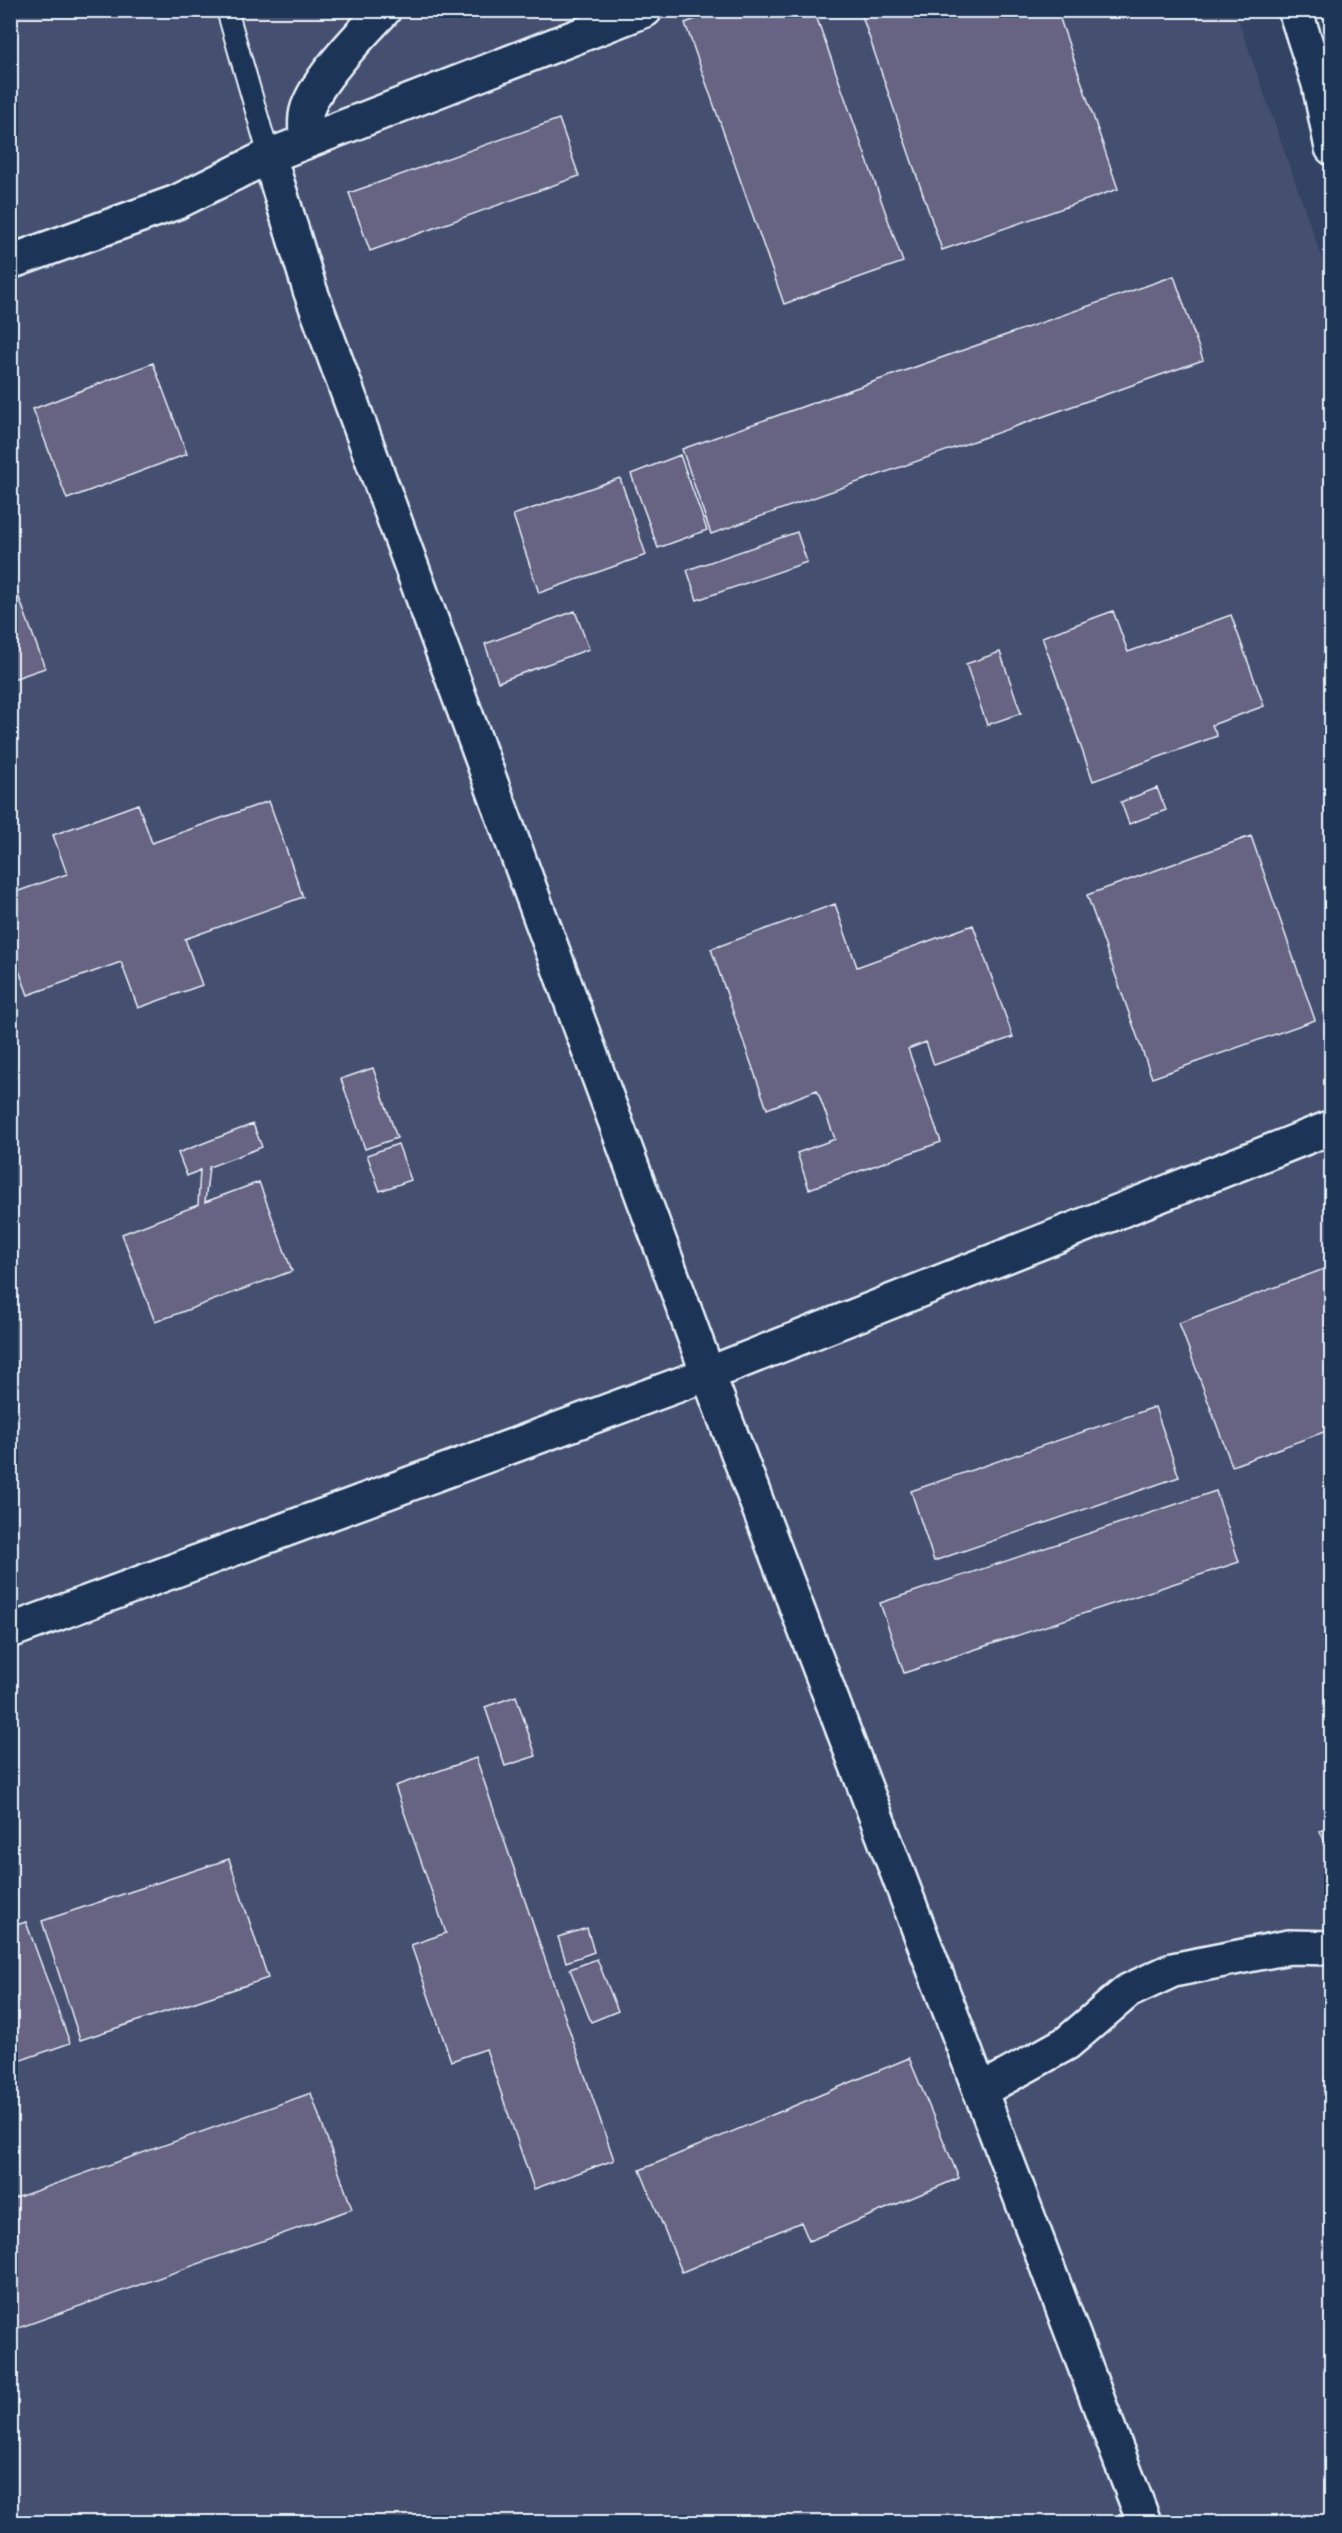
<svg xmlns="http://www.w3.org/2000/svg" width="1342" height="2533" font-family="Mynerve,sans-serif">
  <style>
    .built { fill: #455070 }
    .building { fill: #666483; stroke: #e8f1f8; stroke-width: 1.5 }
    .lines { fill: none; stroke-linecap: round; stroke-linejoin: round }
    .lane-casing { stroke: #e8f1f8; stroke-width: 24 }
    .street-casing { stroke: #e8f1f8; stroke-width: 38 }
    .lane { stroke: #1d3557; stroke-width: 20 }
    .street { stroke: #1d3557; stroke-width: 33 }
  </style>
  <rect width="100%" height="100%" fill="#334364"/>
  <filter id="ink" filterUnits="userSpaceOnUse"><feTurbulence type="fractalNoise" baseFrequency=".0167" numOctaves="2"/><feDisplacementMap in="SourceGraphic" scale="12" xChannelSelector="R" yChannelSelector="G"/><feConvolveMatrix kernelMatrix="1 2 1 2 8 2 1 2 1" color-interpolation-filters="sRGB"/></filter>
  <g filter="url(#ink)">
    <path class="built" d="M11,11H1235L1332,286L1331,2522H11Z"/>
    <path class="building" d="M720,10H814L903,262L784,304L685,23Z
      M860,10H1057L1118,189L942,250Z
      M559,119L579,176L370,251L349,193Z
      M1174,276L1203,360L711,534L682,449Z
      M153,363L187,454L67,499L33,409Z
      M680,455L707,530L658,548L631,474Z
      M620,478L646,555L539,593L513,515Z
      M797,532L807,562L697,600L687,570Z
      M10,573L45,668L10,680Z
      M575,611L589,649L498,682L485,644Z
      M1113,611L1128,652L1231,615L1264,706L1212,725L1217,736L1093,781L1042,637Z
      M1000,652L1021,713L987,725L966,664Z
      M1157,788L1166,810L1129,824L1121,802Z
      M269,801L303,897L185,939L202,985L138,1008L121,962L28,995L10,946V894L67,874L53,835L138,804L152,843Z
      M1251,836L1315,1020L1152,1078L1087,895Z
      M835,904L857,967L973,925L1013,1037L934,1065L926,1042L908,1049L941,1142L809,1189L797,1153L835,1139L817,1090L767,1109L711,949Z
      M373,1068L397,1138L365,1149L341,1079Z
      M253,1124L262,1147L209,1167L205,1202L259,1182L292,1271L155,1322L122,1234L198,1205L200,1170L187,1176L178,1153Z
      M398,1144L411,1180L380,1191L367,1155Z
      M1332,1266V1429L1232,1466L1179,1323Z
      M1155,1407L1179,1477L934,1561L911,1491Z
      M1216,1491L1239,1562L904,1673L880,1603Z
      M516,1696L536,1756L505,1766L485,1707Z
      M476,1758L614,2160L534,2189L486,2049L451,2061L411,1945L446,1933L395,1786Z
      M1332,1826V1858L1320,1831Z
      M229,1859L268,1978L80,2040L42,1921Z
      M26,1922L70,2043L10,2064V1927Z
      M587,1928L594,1952L566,1962L558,1937Z
      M597,1959L618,2011L591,2022L570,1969Z
      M909,2058L959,2178L809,2241L801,2222L682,2272L640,2170Z
      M311,2093L352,2209L10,2331V2200Z"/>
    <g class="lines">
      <defs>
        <path id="lane" d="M227,10L269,156"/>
        <path id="street" d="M1295,10L1319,84L1332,148
          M306,140C306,132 305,124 306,116C309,87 363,32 384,10
          M269,156L645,10
          M10,262L177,202L269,156L310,290L708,1374L1144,2522
          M10,1631L708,1374L1332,1127
          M980,2091L1067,2043L1128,1991L1173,1970L1289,1947L1332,1948"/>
      </defs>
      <use href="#lane" class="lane-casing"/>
      <use href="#street" class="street-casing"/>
      <use href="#lane" class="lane"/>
      <use href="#street" class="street"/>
    </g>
  </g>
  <rect width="1342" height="2533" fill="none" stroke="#1d3557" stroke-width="36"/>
  <rect x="18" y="18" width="1306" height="2497" fill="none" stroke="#e8f1f8" stroke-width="2" filter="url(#ink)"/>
</svg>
